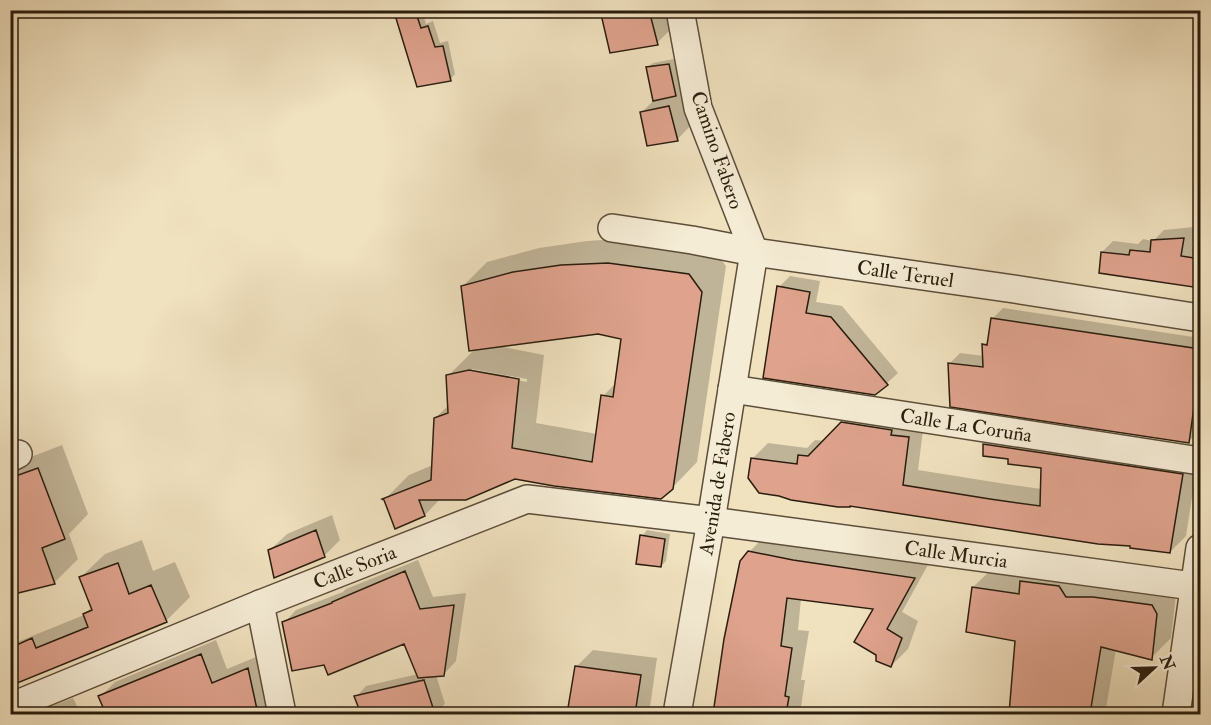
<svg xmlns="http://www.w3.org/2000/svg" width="1211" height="725" font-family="'IM FELL Double Pica',serif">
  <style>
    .shadow { fill: #0003; fill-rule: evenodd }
    .building { fill: #dea28d; stroke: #2a1d0d; stroke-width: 1.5 }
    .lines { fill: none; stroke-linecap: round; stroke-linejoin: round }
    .minor-casing { stroke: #5c4e3a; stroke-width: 30 }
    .minor { stroke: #f5ecd5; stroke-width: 27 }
    .labels { text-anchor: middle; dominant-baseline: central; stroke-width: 4.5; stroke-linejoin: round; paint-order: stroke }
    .street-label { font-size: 20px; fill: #2a1d0d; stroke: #f5ecd5 }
  </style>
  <rect width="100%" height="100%" fill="#f0e1bf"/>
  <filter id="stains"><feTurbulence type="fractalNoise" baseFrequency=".00333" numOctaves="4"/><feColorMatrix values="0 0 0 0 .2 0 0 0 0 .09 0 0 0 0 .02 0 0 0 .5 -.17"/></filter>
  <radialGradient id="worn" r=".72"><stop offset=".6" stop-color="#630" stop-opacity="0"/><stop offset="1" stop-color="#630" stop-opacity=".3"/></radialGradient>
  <path class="shadow" d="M401,10H422L426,24L433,21L440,43L448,41L455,74L450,80L397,15Z
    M601,10H672L676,24L657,43Z
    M674,59L681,91L685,90L693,123L677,140L642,112L654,100L647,68L653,63Z
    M1194,227L1192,246L1200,247V286L1100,272L1102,252L1113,241L1138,244L1143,239L1153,241L1164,230Z
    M634,238L714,250L726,266L697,462L672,488L515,478L441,498L425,515L385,499L409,475L433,465L435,418L450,404L448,376L475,349L462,287L487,262L539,248L587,241ZM599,333L623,337L617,382L603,396L597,434L536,423L544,355L498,346ZM472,369L527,379V382L472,372Z
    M790,276L820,281L816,302L842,306L898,373L875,394L779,287Z
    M1003,308L1200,338V419L1199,431L1188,442L950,363L960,353L984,356V345L989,340L992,319Z
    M858,407L924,422L918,470L1006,484L1042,489L1043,467L1010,458L985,455L984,444L1000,429L1198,459L1186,536L1170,552L752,459L768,443L807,448L815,440L825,441Z
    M62,445L88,514L69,534L78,559L54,583L10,594V468L23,460Z
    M332,515L340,540L324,556L270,550L287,534Z
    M647,530L670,534L666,561L661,566L642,536Z
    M766,535L930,561L902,612L918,621L908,649L891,666L875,608L801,598L798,630L809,631L801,680H805L800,714H714L726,639L749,552Z
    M142,540L153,571L175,562L190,597L166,621L10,684V645L84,615L92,607L81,577L105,554Z
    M418,560L433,597L466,593L456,661L444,674L436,675L445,704L433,714H362L356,697L366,686L418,674L404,642L325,664L284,623L296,610L343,592L346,589Z
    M993,568L1176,594L1171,638L1151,658L1116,649L1105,714H1010L1017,640L973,587Z
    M216,640L227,669L263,654L275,714H107L100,697L115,682Z
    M593,650L657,658L649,714H569L576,667Z
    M73,698L81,714H31Z"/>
  <path class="building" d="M415,10L421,28L428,26L435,47L443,46L451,81L417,87L395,15Z
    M600,10H649L658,45L610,53Z
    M669,64L676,96L653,101L646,67Z
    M669,106L678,141L647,146L640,112Z
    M1184,238L1181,256L1200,259V288L1099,273L1101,252L1129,255L1130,250L1150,252L1151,240Z
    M608,263L689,274L702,292L673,489L661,499L554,486L515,479L466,500H419L425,516L395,529L384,500L382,499L431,480L434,418L448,413L446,375L469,370L519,379L512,448L592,462L601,395L613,397L621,339L598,334L469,351L461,286L513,272L561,265Z
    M777,286L810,292L806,313L831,317L888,385L875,395L763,378Z
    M991,318L1200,349V363L1189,443L950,407L948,363L983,367L982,344L987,345Z
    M841,422L892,430L891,435L909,437L903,485L990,499L1040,506L1041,468L1008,464V459L983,456V444L1183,474L1170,553L1130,548V546L1098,544L850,506V507H838L791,500L779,496L759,493L748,478L751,458L797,464L798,455L808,456Z
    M38,468L65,539L42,548L55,584L10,595V478Z
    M316,530L325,557L274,578L268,550Z
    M640,535L665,539L661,567L636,564Z
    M748,551L793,560L915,578L887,629L902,638L891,667L876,661V655L854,642L873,609L787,598L781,646L792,648L785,696L789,697L786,714H713L724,639L740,561Z
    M118,563L129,594L151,585L167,622L10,686V648L32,638L36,648L88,627L83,614L92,610L79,577Z
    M405,571L420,609L454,605L444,676L418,678L404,644L328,675L324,665L292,671L282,622L332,603V602Z
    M1020,581L1059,586L1066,597H1093L1152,605L1157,614L1152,660L1101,647L1090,714H1009L1015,641L966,632L972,587L1019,594Z
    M201,654L212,683L248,668L258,714H106L98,696Z
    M575,666L641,675L635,714H567Z
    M424,680L435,714H361L354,696Z"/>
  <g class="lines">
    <defs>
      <g id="minor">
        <path id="s1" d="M612,228L692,240L754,252L1014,289L1200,318"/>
        <path id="s2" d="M732,389L1200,461"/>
        <path d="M10,458L18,454"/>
        <path d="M260,604L282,714"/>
        <path id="s3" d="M10,707L260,604L527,499L711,521L1200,587"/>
        <path id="s4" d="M677,714L711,521L754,252L698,108L680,10"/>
        <path d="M1176,714L1200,548"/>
      </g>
    </defs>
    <use href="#minor" class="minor-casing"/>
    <use href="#minor" class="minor"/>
  </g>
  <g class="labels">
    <g class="street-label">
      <text transform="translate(717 150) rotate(71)">Camino Fabero</text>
      <text stroke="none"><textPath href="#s1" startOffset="297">Calle Teruel</textPath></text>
      <text stroke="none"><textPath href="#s2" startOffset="237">Calle La Coruña</textPath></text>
      <text stroke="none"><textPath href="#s4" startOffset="234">Avenida de Fabero</textPath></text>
      <text stroke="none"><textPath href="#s3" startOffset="990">Calle Murcia</textPath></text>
      <text stroke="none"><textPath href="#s3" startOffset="372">Calle Soria</textPath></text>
    </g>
  </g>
  <rect width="1211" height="725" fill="none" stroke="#f0e1bf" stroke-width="36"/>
  <rect x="12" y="12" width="1187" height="701" fill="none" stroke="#2a1d0d" stroke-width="3"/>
  <rect x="18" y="18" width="1175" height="689" fill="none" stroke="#2a1d0d" stroke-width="1.5"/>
  <g transform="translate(1154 668) rotate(68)" stroke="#f5ecd5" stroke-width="4.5" paint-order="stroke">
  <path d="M0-4.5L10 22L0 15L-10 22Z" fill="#2a1d0d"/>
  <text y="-9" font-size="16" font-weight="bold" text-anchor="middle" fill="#2a1d0d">N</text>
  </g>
  <rect width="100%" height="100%" filter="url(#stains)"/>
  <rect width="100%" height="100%" fill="url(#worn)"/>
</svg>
